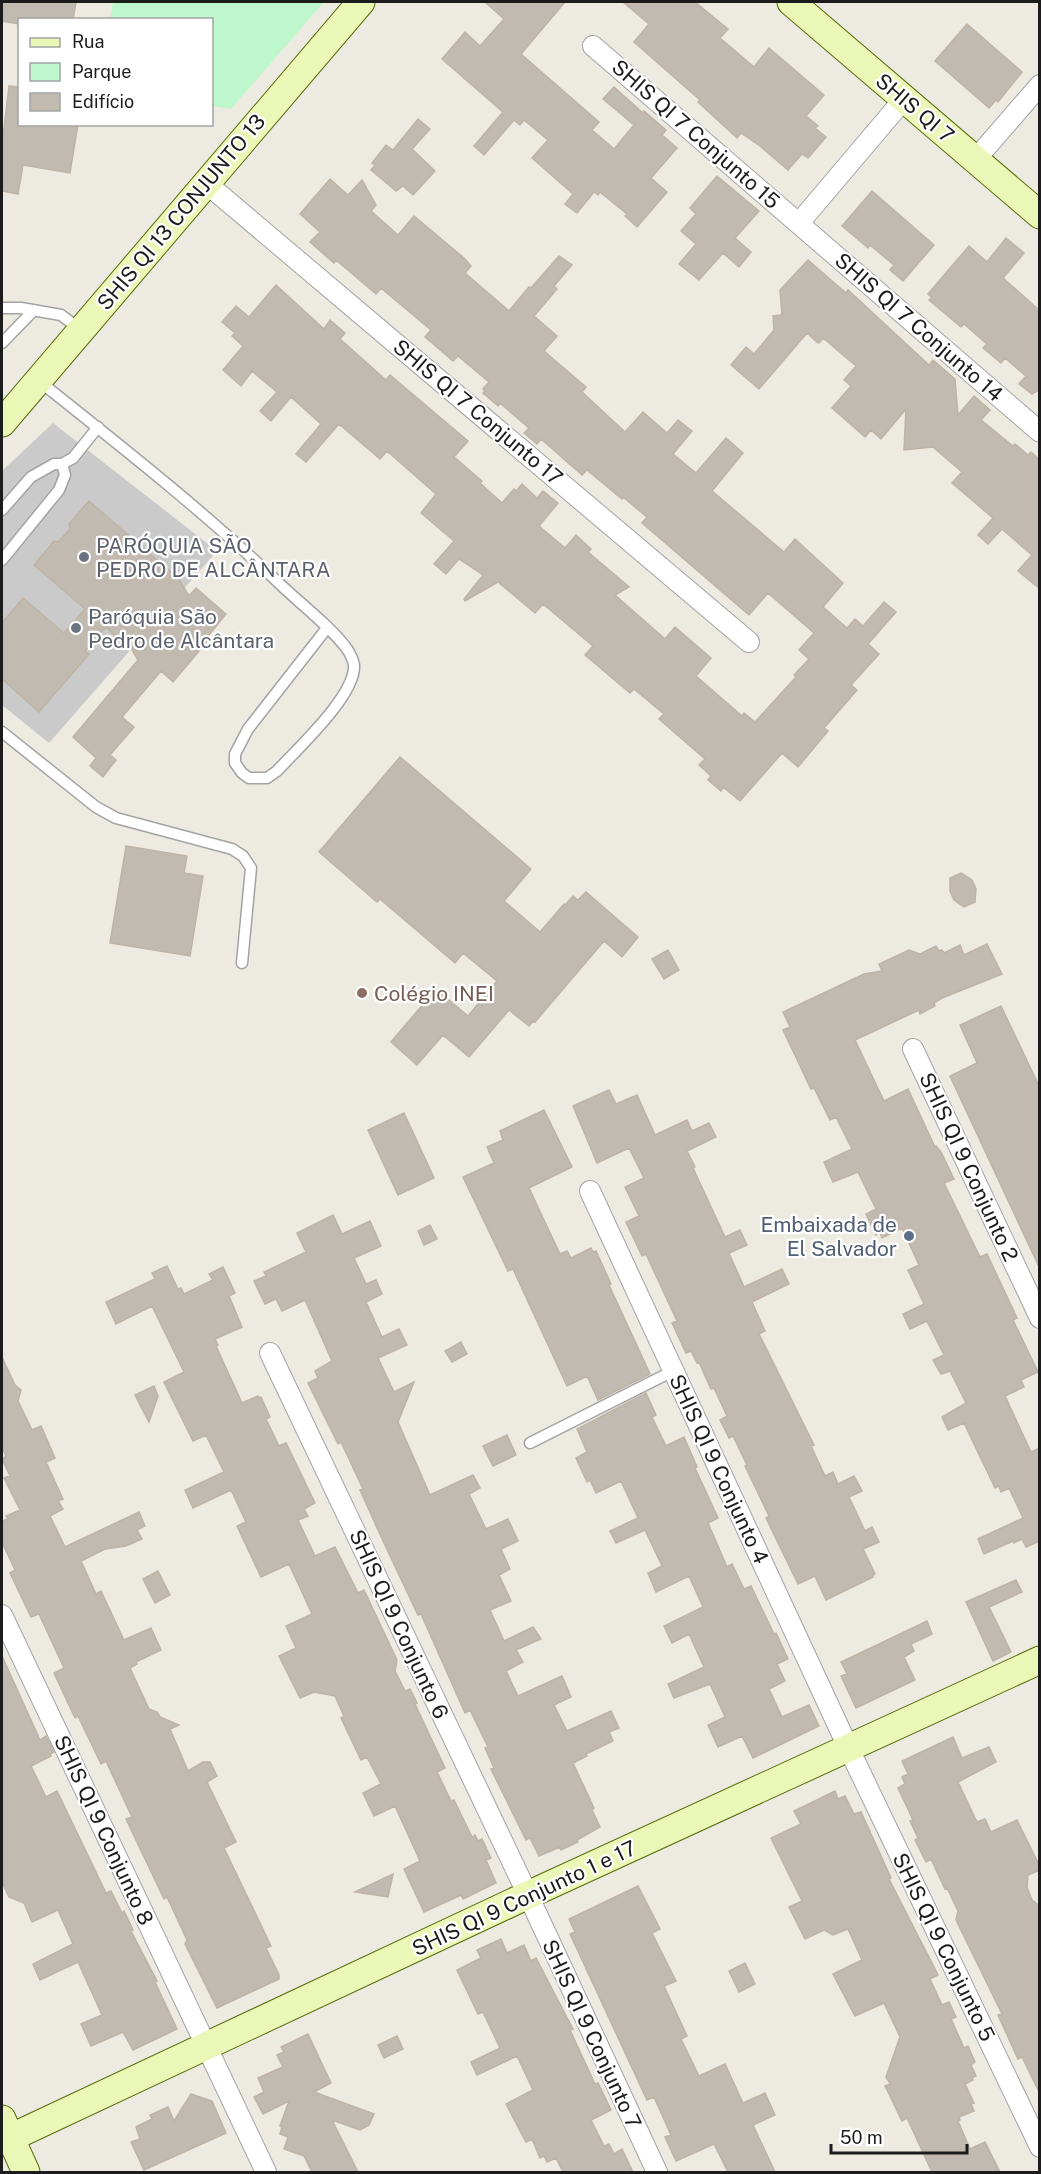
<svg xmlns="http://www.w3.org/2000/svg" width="1041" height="2174" font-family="'Public Sans',sans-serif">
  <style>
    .religious { fill: #cacaca }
    .park { fill: #bef7cb }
    .building { fill: #c1bab1; stroke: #beb3a4; stroke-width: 1.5 }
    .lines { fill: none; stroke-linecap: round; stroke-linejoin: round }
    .lane-casing { stroke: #a3a3a3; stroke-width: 13 }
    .street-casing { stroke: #a3a3a3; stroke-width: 22 }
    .secondary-casing { stroke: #546d08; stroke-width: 29 }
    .lane { stroke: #fff; stroke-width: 10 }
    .street { stroke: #fff; stroke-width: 20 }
    .secondary { stroke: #eaf7b6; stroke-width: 27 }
    .worship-dot { fill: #6b7280; stroke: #fff; stroke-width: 2 }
    .education-dot { fill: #8d6e63; stroke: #fff; stroke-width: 2 }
    .service-dot { fill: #5c6f8a; stroke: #fff; stroke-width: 2 }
    .labels { text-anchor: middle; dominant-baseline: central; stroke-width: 4.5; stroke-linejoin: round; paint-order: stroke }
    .street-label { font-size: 21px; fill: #1c1c1c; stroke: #fff }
    .worship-label { font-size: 21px; fill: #5b616d; stroke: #fff; text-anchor: start }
    .education-label { font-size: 21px; fill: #785e54; stroke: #fff; text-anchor: start }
    .service-label { font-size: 21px; fill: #4e5e75; stroke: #fff; text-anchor: end }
  </style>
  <rect width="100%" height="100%" fill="#edebe1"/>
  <path class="religious" d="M53,423L217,551L49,743L2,705V471Z"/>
  <path class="park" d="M113,2H324L231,109L212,106V20L110,19Z"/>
  <path class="building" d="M2,2H76L73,20H20V24L2,21Z
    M485,2H565L521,54L599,122L592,130L614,149L634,125L603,99L614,87L643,113L644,111L666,130L662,135L677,148L651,178L667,192L637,227L625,216L627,214L600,192L598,195L594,192L577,213L565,204L573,194L532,158L548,140L524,120L520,125L514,120L484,155L474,146L503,112L442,59L465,32L480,46L504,19Z
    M623,2H695L728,29L720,38L754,67L769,48L824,95L806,116L818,126L815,128L826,137L808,158L802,154L788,170L760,146L741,133L737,138L698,102L700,100L634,42L649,24Z
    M967,24L1022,72L998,102L996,100L989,108L935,61Z
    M9,86L20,87V124H78L70,173L23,165L18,194L2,191V146Z
    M418,119L430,129L412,149L435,171L413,195L403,186L396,191L371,170L375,165L372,163L386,145L393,150Z
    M717,176L759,211L735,238L751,252L739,267L723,253L699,280L679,264L696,244L681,231L696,214L690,208Z
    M330,179L348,195L362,180L376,205L371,211L398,235L414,216L464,258L471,266L465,273L509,311L529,287L531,288L559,256L572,265L554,286L557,289L534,316L557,336L544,351L586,387L582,392L625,432L643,412L667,433L678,420L692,431L673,454L696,473L726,438L743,453L712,491L784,552L795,539L843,583L823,607L847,628L855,619L863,626L884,602L896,612L868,644L879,654L851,685L857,690L824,728L828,731L798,767L782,753L740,801L723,787L721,791L708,780L711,776L699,765L705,759L659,719L664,714L634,689L630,693L585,655L593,646L543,604L535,613L498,582L465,601L464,599L483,575L459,559L446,574L434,564L454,541L421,513L436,494L387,451L380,459L339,424L306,462L296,454L321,424L291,397L271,421L260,411L277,392L252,371L241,386L223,370L243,346L232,336L235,333L222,322L236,306L249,317L276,285L324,329L330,320L345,333L340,339L386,380L390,375L468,441L454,457L482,481L480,483L502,503L514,489L516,491L522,484L537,498L543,491L558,503L539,526L565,548L576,535L591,549L588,552L629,587L615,595L665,639L675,627L711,658L696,676L742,716L744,713L755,722L796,677L794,675L809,659L799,650L814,633L768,593L749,615L642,523L647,517L623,497L622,499L587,470L582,475L541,439L537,444L524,433L529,428L500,403L498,406L483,393L485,391L483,389L489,382L458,356L453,361L425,337L431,330L381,288L376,294L336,260L334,263L310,242L320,232L300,214Z
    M872,191L934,245L903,281L890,270L894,265L870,245L868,248L842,226Z
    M1006,238L1024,253L1003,278L1040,311V389L1032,394L1019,384L1026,376L1005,358L1001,363L983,348L987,344L964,324L961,327L929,300L932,298L928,294L969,246L987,262Z
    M808,260L846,293L848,290L929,365L933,360L955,379L958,415L974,396L990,410L981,420L1013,446L1015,444L1028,455L1031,452L1040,460V589L1018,571L1032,555L1002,529L988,544L978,535L993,518L952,483L962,472L933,447L904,450L906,409L881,439L871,430L865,437L832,408L851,386L844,380L856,366L823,338L819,343L817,342L807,333L759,389L731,365L746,347L754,354L774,330L773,316L782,315L780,290Z
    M89,501L178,578L189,596L196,588L226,614L208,636L210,638L173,682L161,671L122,717L134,727L110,755L116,760L103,777L90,766L96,758L73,737L138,660L127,641L122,642L106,627L85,651L89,654L39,712L2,679V623L23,598L64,633L85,609L34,565L54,541L58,542L70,529L69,524Z
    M400,757L531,869L504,901L540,932L564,904L565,905L573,896L578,900L586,892L638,937L622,957L604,941L535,1022L533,1021L529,1026L509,1010L469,1057L443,1035L417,1065L391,1042L436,989L468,1016L497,981L463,953L455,963L380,899L377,902L319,852Z
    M126,846L187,856L184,873L203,876L190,956L110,943Z
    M961,873L972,880L976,889L975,902L964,907L954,900L950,891V878Z
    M987,944L1002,974L942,998L934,1003L935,1006L920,1014L919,1010L855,1040L884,1101L908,1089L935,1147L936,1146L941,1152L954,1179L944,1183L980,1257L987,1254L1017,1318L1013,1320L1038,1372L1021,1380L1024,1387L1005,1396L1031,1452L1040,1448V1541L1026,1547L1022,1539L1014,1543L1013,1541L984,1554L978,1539L1023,1518L1009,1488L1001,1492L999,1486L995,1488L964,1423L948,1430L942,1417L966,1403L950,1371L941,1374L933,1360L944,1355L927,1321L910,1329L903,1314L924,1304L908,1270L919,1265L902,1228L882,1238L880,1232L876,1235L866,1214L876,1209L858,1172L833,1182L824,1162L852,1149L836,1117L830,1120L814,1088L811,1089L783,1030L790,1027L783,1012L864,974L882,971L879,964L909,950L920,954L936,946L939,951L942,950L944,953L960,945L964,955Z
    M668,950L679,970L664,979L652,959Z
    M1001,1006L1040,1088V1269L950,1076L977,1063L960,1025Z
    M609,1090L616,1104L637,1095L655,1135L687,1120L692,1131L709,1123L716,1137L687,1151L695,1167L693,1168L725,1237L740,1230L747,1245L729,1253L744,1287L782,1269L789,1284L752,1302L765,1331L759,1334L814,1445L811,1446L825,1476L833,1472L838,1484L854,1476L862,1491L849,1497L865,1531L872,1527L879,1542L863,1549L875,1574L872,1576L873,1577L826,1600L815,1576L798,1584L766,1518L769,1516L745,1466L747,1465L733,1436L729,1438L720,1420L727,1416L714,1388L711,1389L699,1362L697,1363L691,1351L686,1353L672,1323L677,1321L646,1254L642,1256L626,1222L639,1216L625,1187L644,1178L629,1148L597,1163L573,1106Z
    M544,1110L572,1167L529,1188L560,1254L567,1251L571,1258L591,1248L593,1252L596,1251L611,1284L609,1285L650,1374L598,1400L587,1376L567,1386L513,1269L508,1271L463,1177L494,1163L487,1147L503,1140L500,1131Z
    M404,1113L434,1178L398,1195L368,1130Z
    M333,1215L342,1234L370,1221L381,1246L354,1258L366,1284L376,1280L382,1294L366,1302L382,1337L399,1329L407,1345L378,1358L394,1392L414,1382L398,1422L430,1495L473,1475L480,1488L469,1494L486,1529L508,1519L518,1541L501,1549L510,1569L499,1575L511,1601L490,1610L504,1641L533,1627L541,1639L516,1650L523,1662L506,1671L518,1696L562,1676L571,1697L554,1705L567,1731L611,1711L619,1728L609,1732L613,1741L586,1754L587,1756L573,1763L594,1808L592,1810L600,1827L577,1840L578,1842L561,1850L560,1847L539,1856L530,1838L526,1840L491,1769L494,1768L485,1748L488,1747L470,1710L465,1713L421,1614L418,1615L383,1541L360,1490L363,1489L341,1442L338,1444L308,1383L318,1378L315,1371L332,1361L305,1300L282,1311L276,1299L265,1304L254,1281L266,1276L264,1272L306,1252L297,1233Z
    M430,1225L437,1239L424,1245L418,1231Z
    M167,1266L178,1289L181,1288L184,1294L213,1280L209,1274L223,1267L235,1293L229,1296L242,1327L215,1339L218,1345L216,1346L242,1403L258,1396L259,1398L261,1397L270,1417L266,1419L279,1446L286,1443L315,1503L304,1509L308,1516L298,1520L315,1556L335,1547L358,1593L364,1590L397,1660L395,1671L405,1691L410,1689L417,1703L415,1704L445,1768L437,1772L451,1801L454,1800L472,1837L475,1835L478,1841L482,1839L491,1858L486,1860L496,1883L463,1899L461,1895L424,1912L404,1869L420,1861L395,1806L374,1816L363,1793L381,1784L367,1757L361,1760L341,1718L344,1716L335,1696L314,1692L300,1698L279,1656L296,1648L286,1626L312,1614L289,1564L261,1577L237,1526L246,1522L231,1490L193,1508L185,1490L224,1472L206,1435L193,1441L164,1382L184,1372L152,1306L116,1324L106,1302L155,1279L152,1273Z
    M461,1342L467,1354L452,1362L445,1351Z
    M2,1357L15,1385L21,1390L18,1401L32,1430L41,1426L55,1458L46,1462L63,1499L58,1501L63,1509L50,1516L65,1547L139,1512L145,1526L137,1530L142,1539L126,1546L105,1549L81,1561L96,1594L101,1591L124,1640L151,1628L161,1650L136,1662L137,1664L130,1668L149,1709L157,1712L160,1717L179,1725L170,1729L188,1771L203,1762H210L217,1776L207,1782L236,1842L224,1848L271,1946L266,1948L279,1975V1979L217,2008L185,1944L187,1940L167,1897L164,1899L126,1819L132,1817L106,1761L101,1764L78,1716L75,1718L54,1673L64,1668L39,1614L31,1617L10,1573L15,1570L2,1542V1521L8,1519L6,1516L20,1510L4,1478L10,1476L2,1459L6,1456L2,1447Z
    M154,1386L158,1396L149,1422L135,1395Z
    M646,1393L656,1415L652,1417L666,1446L684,1437L697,1467L695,1468L718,1518L708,1523L727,1567L732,1564L744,1589L751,1586L774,1634L776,1633L788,1659L777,1664L785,1681L769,1689L782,1717L809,1705L819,1726L753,1758L742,1736L718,1747L708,1725L725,1717L710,1684L674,1698L668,1684L704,1667L689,1634L672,1643L664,1626L703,1607L689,1576L656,1592L648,1573L662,1566L645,1530L616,1543L610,1531L638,1518L621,1481L596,1493L590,1480L587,1482L576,1458L587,1452L577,1429Z
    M507,1435L516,1455L493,1466L483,1446Z
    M158,1571L170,1595L155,1603L143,1579Z
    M1016,1580L1022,1592L989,1607L1011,1652L993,1661L966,1602Z
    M927,1621L932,1634L911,1644L914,1651L904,1657L915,1680L856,1708L841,1676L847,1674L841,1662Z
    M2,1656L40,1740L46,1736L54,1752L50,1754L51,1756L31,1766L46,1797L57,1791L106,1893L111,1891L122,1913L124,1911L133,1930L131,1931L157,1981L155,1982L177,2029L133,2050L123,2032L91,2046L81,2024L102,2015L78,1962L40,1980L33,1964L73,1944L58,1910L32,1922L24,1903L9,1897L2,1882Z
    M953,1737L962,1758L989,1747L996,1762L958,1782L977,1822L985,1819L991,1832L1017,1820L1040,1867V1870L1028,1875L1027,1887L1032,1900L1040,1906V2094L1022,2057L1018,2059L998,2015L1002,2014L956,1920L958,1911L947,1888L945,1889L931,1859L926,1862L915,1840L918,1838L910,1821L913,1820L898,1788L905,1784L902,1777L908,1774L902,1761Z
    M835,1791L838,1799L845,1796L854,1814L861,1812L891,1878L889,1879L938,1975L930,1979L942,2005L949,2002L956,2017L951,2019L964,2048L968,2046L975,2062L971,2065L976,2076L972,2078L973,2080L965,2084L974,2103L971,2104L974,2111L959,2117L960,2120L958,2121L970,2149L985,2142L1000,2172H932L907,2118L902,2121L885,2086L890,2084L886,2077L900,2037L884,2003L855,2016L833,1974L862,1960L848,1929L833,1935L824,1930L805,1939L789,1907L802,1901L771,1838L801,1824L794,1811Z
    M393,1874L388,1897L355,1892Z
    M638,1886L660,1929L652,1933L676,1981L664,1986L687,2036L681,2039L699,2076L725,2064L743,2103L765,2093L775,2115L753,2125L775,2172H728L714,2144L676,2161L665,2137L671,2135L654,2097L647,2100L570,1934L575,1932L569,1919Z
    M501,1939L507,1953L524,1945L531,1961L536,1958L573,2029L570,2030L595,2084L598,2083L611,2110L591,2120L604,2146L609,2144L614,2154L622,2149L633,2172H563L556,2158L547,2162L544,2156L540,2158L532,2139L526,2142L506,2104L533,2090L517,2056L477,2075L471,2062L500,2048L483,2012L478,2014L457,1970L481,1958L477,1950Z
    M745,1963L755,1984L739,1992L729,1971Z
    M308,2034L331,2083L314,2092L374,2114L369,2125L360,2130L332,2120L358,2172H312L304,2156L284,2149L288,2137L280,2134L282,2127L280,2126L289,2101L263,2114L254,2097L264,2092L258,2078L283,2067L277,2055L284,2052L281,2047Z
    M397,2036L403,2049L384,2058L378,2045Z
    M191,2094L212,2101L226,2133L144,2170L131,2142L140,2139L136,2127L152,2119L150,2115L168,2107L174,2121Z"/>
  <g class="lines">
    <defs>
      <path id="lane" d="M2,308H21L61,315L81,330
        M2,343L34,310
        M39,381C122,447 206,513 282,586C302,605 332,628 347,649C350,653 354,662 354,666C355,696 297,749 277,771L267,778H249L242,773L235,763V754L248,729L327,628
        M2,510L31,477L54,464H62L73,458L98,427
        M2,560L59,490L65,475L62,464
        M2,732L96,807L116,818L232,849L243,856L251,868L242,963
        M530,1443L673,1371"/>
      <path id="street" d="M593,46L1040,432
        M975,160L1040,85
        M206,183L749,642
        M799,223L904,99
        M913,1049L1040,1318
        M590,1191L848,1747L1040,2147
        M270,1353L528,1895L657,2172
        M2,1615L266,2172"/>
      <path id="secondary" d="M791,2L1040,215
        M2,423L361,2
        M2,2119L26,2172
        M10,2138L528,1895L1040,1660"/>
    </defs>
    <use href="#lane" class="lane-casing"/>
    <use href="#street" class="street-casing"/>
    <use href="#secondary" class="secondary-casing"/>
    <use href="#lane" class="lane"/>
    <use href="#street" class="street"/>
    <use href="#secondary" class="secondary"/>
  </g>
  <g class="worship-dot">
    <circle cx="84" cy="557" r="6"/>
    <circle cx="76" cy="628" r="6"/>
  </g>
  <circle class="education-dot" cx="362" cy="993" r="6"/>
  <circle class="service-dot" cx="909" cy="1236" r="6"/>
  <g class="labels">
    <g class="street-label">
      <text transform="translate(915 108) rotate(40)">SHIS QI 7</text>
      <text transform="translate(696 134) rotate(41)">SHIS QI 7 Conjunto 15</text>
      <text transform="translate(181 212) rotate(-50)">SHIS QI 13 CONJUNTO 13</text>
      <text transform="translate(919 327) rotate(41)">SHIS QI 7 Conjunto 14</text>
      <text transform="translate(478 412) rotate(40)">SHIS QI 7 Conjunto 17</text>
      <text transform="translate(969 1167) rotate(65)">SHIS QI 9 Conjunto 2</text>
      <text transform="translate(719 1469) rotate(65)">SHIS QI 9 Conjunto 4</text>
      <text transform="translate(399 1624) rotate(65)">SHIS QI 9 Conjunto 6</text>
      <text transform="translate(104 1830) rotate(65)">SHIS QI 9 Conjunto 8</text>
      <text transform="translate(524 1898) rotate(-25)">SHIS QI 9 Conjunto 1 e 17</text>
      <text transform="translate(944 1947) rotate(64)">SHIS QI 9 Conjunto 5</text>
      <text transform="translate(592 2034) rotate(65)">SHIS QI 9 Conjunto 7</text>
    </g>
    <g class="worship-label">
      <text x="96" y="545">PARÓQUIA SÃO<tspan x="96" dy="24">PEDRO DE ALCÂNTARA</tspan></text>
      <text x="88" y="616">Paróquia São<tspan x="88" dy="24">Pedro de Alcântara</tspan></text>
    </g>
    <g class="education-label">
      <text x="374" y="993">Colégio INEI</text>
    </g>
    <g class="service-label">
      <text x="897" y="1224">Embaixada de<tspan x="897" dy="24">El Salvador</tspan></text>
    </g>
  </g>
  <rect width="1041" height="2174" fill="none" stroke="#1c1c1c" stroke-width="6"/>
  <rect x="18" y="18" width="195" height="108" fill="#ffffff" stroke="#a4a4a4" stroke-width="1.5"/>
  <rect x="30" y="38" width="30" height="9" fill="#eaf7b6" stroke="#a4a4a4" stroke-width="1.5"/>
  <text x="72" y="48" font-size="18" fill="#1c1c1c">Rua</text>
  <rect x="30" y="63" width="30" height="18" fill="#bef7cb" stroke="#a4a4a4" stroke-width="1.5"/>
  <text x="72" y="78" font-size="18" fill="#1c1c1c">Parque</text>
  <rect x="30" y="93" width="30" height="18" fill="#c1bab1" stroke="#a4a4a4" stroke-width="1.5"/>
  <text x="72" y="108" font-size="18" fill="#1c1c1c">Edifício</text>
  <path d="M831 2144v9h136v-9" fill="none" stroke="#1c1c1c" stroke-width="3"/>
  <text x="840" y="2144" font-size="18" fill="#1c1c1c" stroke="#ffffff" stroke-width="4.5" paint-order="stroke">50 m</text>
</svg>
